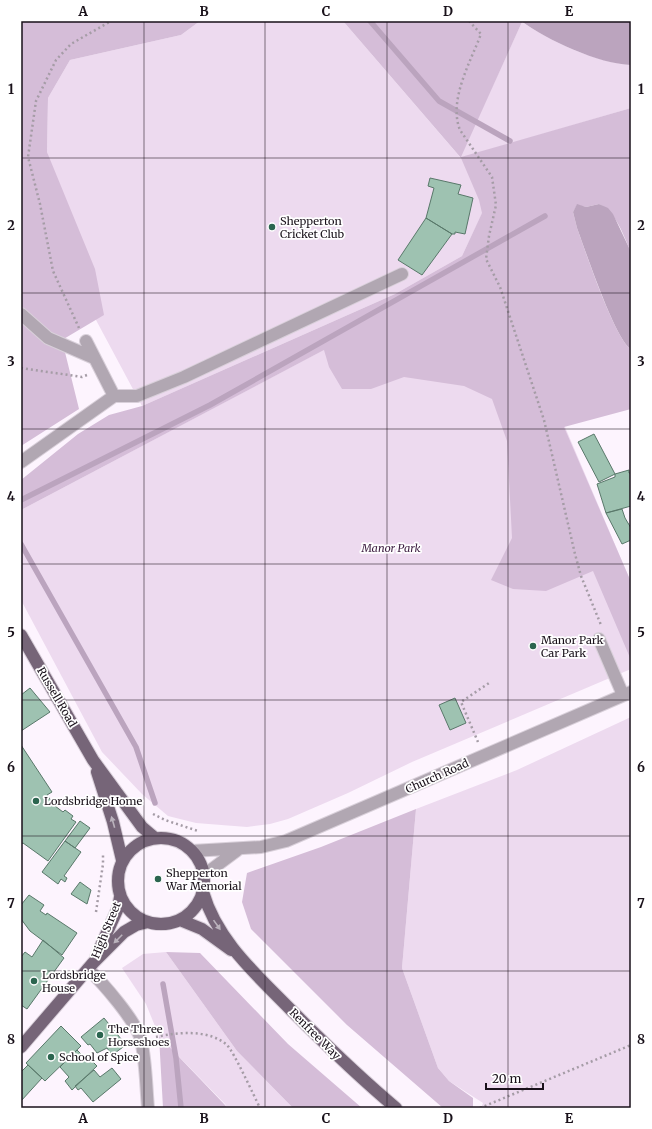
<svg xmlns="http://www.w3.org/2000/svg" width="652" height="1129" font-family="Merriweather,serif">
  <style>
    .green { fill: #eddaef }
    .forest { fill: #d5bdd8 }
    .water { fill: #bba4be }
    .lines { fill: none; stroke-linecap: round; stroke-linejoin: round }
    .stream { stroke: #bba4be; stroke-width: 5.5 }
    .building { fill: #9ec2b1; stroke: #59786a }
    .minor-casing { stroke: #d9d0da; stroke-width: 14 }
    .major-casing { stroke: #d9d0da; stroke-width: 14 }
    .path { stroke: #a59ca6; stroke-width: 2.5; stroke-dasharray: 2 3; stroke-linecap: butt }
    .minor { stroke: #b1a7b2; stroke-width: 12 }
    .major { stroke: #766578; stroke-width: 12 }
    .oneway { fill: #bab2bc }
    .grid { fill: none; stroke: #19111a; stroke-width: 1; stroke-opacity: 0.55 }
    .poi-dot { fill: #2b654f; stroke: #fff; stroke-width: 1.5 }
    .labels { text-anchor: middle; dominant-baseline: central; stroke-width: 3.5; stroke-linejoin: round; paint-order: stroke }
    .poi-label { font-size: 11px; fill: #19111a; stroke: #fff; text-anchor: start }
    .park-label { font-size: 11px; font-style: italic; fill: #3c1c40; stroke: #fff }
    .street-label { font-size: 11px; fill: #19111a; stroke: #fff }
    .neatline { fill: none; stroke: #19111a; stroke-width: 1.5 }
    .grid-label { font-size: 13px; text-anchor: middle; font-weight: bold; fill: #19111a }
  </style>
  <rect width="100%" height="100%" fill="#fdf4fe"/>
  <path class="green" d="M200,21H343L460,157L522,22C550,41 597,63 631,65V108L461,158L489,199L462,256L395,294L142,406L96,320L47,152L48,98L70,60L181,35Z
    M494,260L631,582V669L412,762L348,793L288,819L270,824L247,827L196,823L168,816L142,794L102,752L21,600V510Z
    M631,717V1108H481L483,1103L449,1081L438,1068L402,968L416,809L517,770Z
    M166,952L237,1051L293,1108H227L225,1104L159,1036L146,1004L122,968L143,954Z"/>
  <path class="forest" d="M21,21H200L181,35L70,60L48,98L47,152L95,269L104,315L62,340L79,409L21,446Z
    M343,21L522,22L461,157L631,108V252C623,235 617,213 599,204L586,207L577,205L573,212L577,228C585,250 615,340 631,349V409L564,427L631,582V660L593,571L546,591L513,589L491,580L512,538L507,441L492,399L464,386L404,377L371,389H342L329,367L324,350L21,510V480L78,434L109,415L142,406L395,294L462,256L482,213L479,200L461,158Z
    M416,809L402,968L438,1068L449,1081L473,1098V1108H443L347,1025L251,929L242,902L247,873L321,847Z
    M166,952L200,953L288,1044L362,1108H293L237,1051Z
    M159,1036L225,1105L227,1108H163Z"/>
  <path class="water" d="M521,21H631V65C599,64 547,40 521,21Z
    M577,204L586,207L599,204L608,208L613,214L631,252V349C615,340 585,249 577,228L573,212Z"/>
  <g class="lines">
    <path class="stream" d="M370,21L439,101L510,141
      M21,500L210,405L545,216
      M21,544L136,747L155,803
      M163,984L176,1058L181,1108"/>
  </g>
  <path class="building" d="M430,178L461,185L458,194L473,198L465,234L455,232V234H452L426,218L434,188L428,186Z
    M426,218L452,234L422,275L398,260Z
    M594,434L615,474L599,482L578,442Z
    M629,470V473H631V506L606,513L597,484L615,477V474Z
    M622,509L625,518L631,528V540L622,544L606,513Z
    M30,688L50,712L21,731V695Z
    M455,698L466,723L450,730L439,705Z
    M21,745L52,792L47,795L55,806L63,812L65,810L73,816L71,819L76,822L48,861L23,843L21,844Z
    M80,821L90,828L75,848L65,841Z
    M65,841L81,852L64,876L67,878L65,882L61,879L58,884L42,872Z
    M80,882L91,890L87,904L71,894Z
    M29,895L44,905L40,911L46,915L47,913L77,933L62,955L30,931L21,919V905Z
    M43,940L64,958L27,1009L21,1005V957L25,952L32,957Z
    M104,1018L126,1045L112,1055L107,1048L97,1053L90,1044L88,1045L81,1037Z
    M61,1026L81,1046L45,1081L26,1063Z
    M77,1050L85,1058L88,1057L97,1066L72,1090L65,1081L69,1077L60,1067Z
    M28,1065L42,1078L21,1101V1072Z
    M112,1068L121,1079L93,1102L81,1088L78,1090L75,1086L94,1070L100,1077Z"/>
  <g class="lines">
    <defs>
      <path id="minor" d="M21,314L48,338L94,358
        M86,341L114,396
        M21,462L114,396H137L184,377L402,274
        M599,639L623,695
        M192,851L261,847L286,841L631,692
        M204,875L239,849
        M88,969C103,983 136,1021 141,1040C146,1062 146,1086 148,1108"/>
      <path id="major" d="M21,635L93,760L142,827L155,838
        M97,772L113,822L122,860
        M118 881a43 43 0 1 1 86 0a43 43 0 1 1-86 0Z
        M203,892C217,941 257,975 291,1010C325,1044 359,1077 396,1108
        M180,920L202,929L231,950
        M96,957L118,908L120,897
        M21,1047L93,963L124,932L136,925L148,922"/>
    </defs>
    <use href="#minor" class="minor-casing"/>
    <use href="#major" class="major-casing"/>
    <path class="path" d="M469,21L481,34C471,61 448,100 460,130L492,177L496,205L489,236L486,259L500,287L544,420L575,554L581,576L601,625
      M79,328L53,271L40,204L28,157L36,101L56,60L71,44L111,21
      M21,368L82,377L87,375
      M478,742L461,702L489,683
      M153,814L165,820L198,831
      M96,912L103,864V853
      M156,1037C177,1032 209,1029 227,1045C234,1052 254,1096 260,1108
      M480,1108L631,1045"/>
    <use href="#minor" class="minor"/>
    <use href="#major" class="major"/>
  </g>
  <defs><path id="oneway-solid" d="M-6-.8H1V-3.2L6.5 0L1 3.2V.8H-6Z"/></defs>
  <g class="oneway">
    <use href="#oneway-solid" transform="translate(113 822) rotate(-106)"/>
    <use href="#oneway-solid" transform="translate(217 925) rotate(55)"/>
    <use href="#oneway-solid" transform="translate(118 939) rotate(135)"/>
  </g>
  <path class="grid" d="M144,21V1108M265,21V1108M387,21V1108M508,21V1108M21,158H631M21,293H631M21,429H631M21,564H631M21,700H631M21,836H631M21,971H631"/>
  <g class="poi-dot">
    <circle cx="272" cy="227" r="4"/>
    <circle cx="533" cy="646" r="4"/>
    <circle cx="36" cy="801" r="4"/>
    <circle cx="158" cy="879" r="4"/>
    <circle cx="34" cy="981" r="4"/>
    <circle cx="100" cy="1035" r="4"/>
    <circle cx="51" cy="1057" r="4"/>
  </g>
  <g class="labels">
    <g class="poi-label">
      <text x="280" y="221">Shepperton<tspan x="280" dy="13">Cricket Club</tspan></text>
      <text x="541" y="640">Manor Park<tspan x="541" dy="13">Car Park</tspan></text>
      <text x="44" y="801">Lordsbridge Home</text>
      <text x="166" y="873">Shepperton<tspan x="166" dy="13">War Memorial</tspan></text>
      <text x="42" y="975">Lordsbridge<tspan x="42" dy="13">House</tspan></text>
      <text x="108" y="1029">The Three<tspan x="108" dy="13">Horseshoes</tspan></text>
      <text x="59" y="1057">School of Spice</text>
    </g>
    <g class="park-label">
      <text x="391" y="548">Manor Park</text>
    </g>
    <g class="street-label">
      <text transform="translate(57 697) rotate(60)">Russell Road</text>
      <text transform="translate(437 776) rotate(-24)">Church Road</text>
      <text transform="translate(106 930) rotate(-68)">High Street</text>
      <text transform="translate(315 1034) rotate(45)">Renfree Way</text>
    </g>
  </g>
  <rect width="652" height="1129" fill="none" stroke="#ffffff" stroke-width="44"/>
  <path d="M486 1083v6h57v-6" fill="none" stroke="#19111a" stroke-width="2"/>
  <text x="492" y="1083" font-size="12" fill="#19111a" stroke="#ffffff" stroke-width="3" paint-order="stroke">20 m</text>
  <rect x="22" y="22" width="608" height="1085" class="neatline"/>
  <g class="grid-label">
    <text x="83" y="16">A</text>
    <text x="204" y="16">B</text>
    <text x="326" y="16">C</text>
    <text x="448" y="16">D</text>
    <text x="569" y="16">E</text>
    <text x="11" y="94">1</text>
    <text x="641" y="94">1</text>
    <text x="11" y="230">2</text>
    <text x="641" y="230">2</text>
    <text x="11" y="366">3</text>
    <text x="641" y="366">3</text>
    <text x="11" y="501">4</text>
    <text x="641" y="501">4</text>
    <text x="11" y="637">5</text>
    <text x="641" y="637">5</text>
    <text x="11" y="772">6</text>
    <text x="641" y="772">6</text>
    <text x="11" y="908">7</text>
    <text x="641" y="908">7</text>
    <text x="11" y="1044">8</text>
    <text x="641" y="1044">8</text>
    <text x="83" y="1123">A</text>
    <text x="204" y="1123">B</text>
    <text x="326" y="1123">C</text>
    <text x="448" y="1123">D</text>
    <text x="569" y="1123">E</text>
  </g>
</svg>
